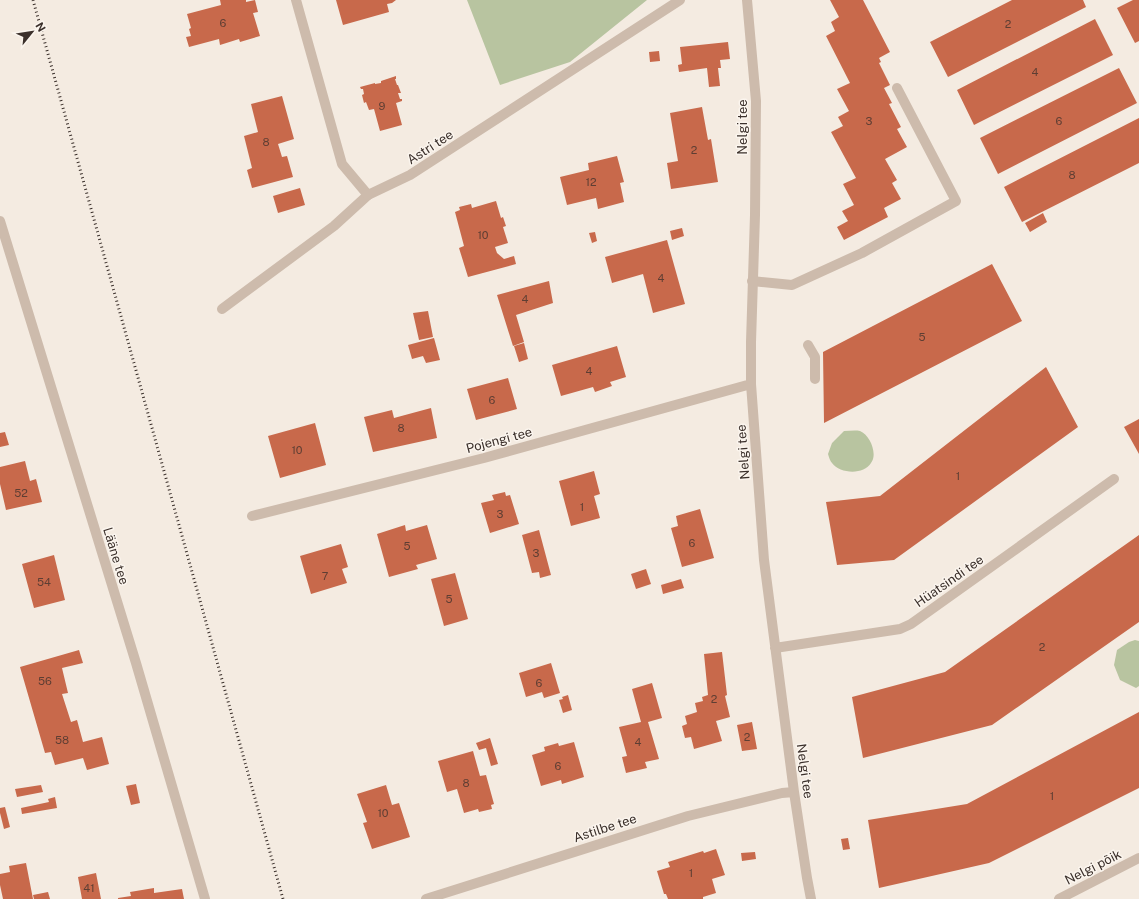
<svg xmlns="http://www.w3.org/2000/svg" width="1139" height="899" font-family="'Public Sans',sans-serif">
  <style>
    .green { fill: #b8c4a0 }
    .building { fill: #c8694b }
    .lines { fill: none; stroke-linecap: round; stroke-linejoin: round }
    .service { stroke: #cdbbac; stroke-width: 10 }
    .minor { stroke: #cdbbac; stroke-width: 10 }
    .rail { stroke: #3b302b; stroke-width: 3; stroke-dasharray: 1 3; stroke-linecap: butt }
    .labels { text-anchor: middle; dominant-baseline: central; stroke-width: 3; stroke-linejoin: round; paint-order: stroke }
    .number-label { font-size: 11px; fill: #5e3e33 }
    .street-label { font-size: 13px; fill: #3b302b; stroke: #fbf5ee }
  </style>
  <rect width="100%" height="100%" fill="#f4ebe1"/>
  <path class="green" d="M467,0H647L570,62L500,85Z
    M844,431C849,431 855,430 860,431C870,435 878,454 871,463C864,475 840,474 832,463C830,461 829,457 828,454L832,443Z
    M1135,640L1139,641V686L1136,688L1120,680L1114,665L1117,650L1129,642Z"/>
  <path class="building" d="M220,0H246V2L255,0L258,12L253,13L260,36L240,42L239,39L220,45L219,39L189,47L186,37L191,36L189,29L191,28L187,14L221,5Z
    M336,0H396L392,3L387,4L389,12L343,25Z
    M830,0H863L890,52L879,58L881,62L879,63L890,85L884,88L892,103L889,104L901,127L897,129L907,147L885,159L897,180L892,183L901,199L884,208L888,217L844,240L837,227L848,221L842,211L854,205L843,184L856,178L831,132L843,126L838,117L849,111L837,89L850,83L826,36L835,31L831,22L839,17Z
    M1012,0H1083L1086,7L948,77L930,42Z
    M1133,0H1139V41L1135,43L1117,8Z
    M1095,19L1113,55L974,125L957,90Z
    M728,42L730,59L720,60L721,68H718L720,86L709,87L707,68L679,72L678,65L682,64L680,47Z
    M659,51L660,61L650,62L649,52Z
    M1119,68L1137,103L998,174L980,138Z
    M396,76V79H395L397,85H398L401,93H398L400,99H402V101L396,103L402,125L380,131L374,109L369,110L366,102L364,103L362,95L364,94L363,89H361L360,87L375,83V84L381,83V81Z
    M282,96L294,139L278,144L282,157L287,156L293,177L252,188L247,170L252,168L244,136L258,132L251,104Z
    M702,107L708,140L711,139L718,182L671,189L667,163L678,161L670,113Z
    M1139,118V163L1022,222L1004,187Z
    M617,156L624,182L620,183L624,202L598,209L596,198L567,205L560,177L589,170L588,163Z
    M300,188L305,205L278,213L273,196Z
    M496,201L501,218L503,217L506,226L503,227L508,243L495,247L497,253L504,259L514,256L516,264L468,277L459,248L464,246L455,212L460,210L459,207L471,204L472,208Z
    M1043,213L1047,222L1030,232L1025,223Z
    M682,228L684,236L672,240L670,231Z
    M595,232L597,241L592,243L589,233Z
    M667,240L685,304L653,313L643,274L612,283L605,257Z
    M992,264L1022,321L824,423L823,352Z
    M549,281L553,303L516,315L524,342L513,346L497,295Z
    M428,311L433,337L419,340L413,313Z
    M434,338L440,360L426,363L423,356L412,359L408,345Z
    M524,343L528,359L519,362L514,346Z
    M617,346L626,377L610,382L612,386L595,392L593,387L561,396L552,365Z
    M1046,367L1078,427L894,560L837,565L826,502L880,496Z
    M508,378L517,409L476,420L467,389Z
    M431,408L437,438L373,452L364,417L392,410L394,418Z
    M1139,419V454L1124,427Z
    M315,423L326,465L280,478L268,436Z
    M5,432L9,445L0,447V433Z
    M25,461L30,481L36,479L42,502L6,510L0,484V467Z
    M594,471L600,494L594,496L600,518L571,526L559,481Z
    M505,492L506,496L510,495L519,524L490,533L481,503L494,500L492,495Z
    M700,509L714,558L682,567L671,528L678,526L676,516Z
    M405,525L406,531L427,525L437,559L416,565L418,569L389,577L377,534Z
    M539,530L551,575L540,578L539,572L532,573L522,535Z
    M1139,535V622L992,725L863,758L852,697L945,672Z
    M341,544L348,567L342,569L347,583L311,594L300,556Z
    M54,555L65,600L34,608L22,564Z
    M646,569L651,584L636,589L631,574Z
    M455,573L468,619L444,626L431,579Z
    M681,579L684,588L663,594L661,585Z
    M79,650L83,663L62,668L68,693L62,694L71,722L77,720L83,742L102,737L109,764L87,770L83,758L55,765L51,752L45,753L20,667Z
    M722,652L727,695L725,696L730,717L716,721L722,741L694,749L691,737L685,738L682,726L687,724L685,716L697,712L695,703L703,701L702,697L708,695L704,654Z
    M551,663L560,693L544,698L542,692L526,697L519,673Z
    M652,683L662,718L648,722L659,759L645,762L647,768L626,773L622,757L627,756L619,727L641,722L632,689Z
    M568,695L572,710L563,713L559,700L563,699L562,697Z
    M1139,712V788L989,863L879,888L868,820L967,804Z
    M752,722L757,749L742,751L737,725Z
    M490,738L498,764L491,766L486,748L479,750L476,743Z
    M574,742L584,777L562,784L561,780L541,786L532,755L545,751L544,747L558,743L559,746Z
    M473,751L480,776L486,775L494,804L491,805L492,809L479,812L478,809L464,813L457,789L447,792L438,761Z
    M136,784L140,803L131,805L126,786Z
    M41,785L43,792L17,797L15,789Z
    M386,785L392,805L399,803L410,837L372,849L363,823L367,822L357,794Z
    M55,797L57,808L22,814L21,808L49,802L48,799Z
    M5,807L10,827L4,829L0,813V808Z
    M848,838L850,849L843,850L841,839Z
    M716,849L725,875L712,879L716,893L703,897V899H668L666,894H664L657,871L670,867L668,862L703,851L704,853Z
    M755,852L756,859L742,861L741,853Z
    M26,863L33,899H3L0,885V874L10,872L9,866Z
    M96,873L101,899H82L78,877Z
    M154,888V893L182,889L184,899H118V898L131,896L130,892Z
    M48,892L50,899H34L33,895Z"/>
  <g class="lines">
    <path class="service" d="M752,281L792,285L862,253L956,201L897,88
      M222,309L334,226L368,195
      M808,345L815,357V379"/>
    <path class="minor" d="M296,0L342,164L368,195L410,175L680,0
      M747,0L756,101L755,215L751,342V384L764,560L794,792L807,878L811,899
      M0,221L136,663L205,899
      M252,516L484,458L751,384
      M775,648L900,629L911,624L1114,479
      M426,899L688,816L782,793L794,792
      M1059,899L1139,858"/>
    <path class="rail" d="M33,0L283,899"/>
  </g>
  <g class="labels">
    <g class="number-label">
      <text x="223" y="23">6</text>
      <text x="1008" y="24">2</text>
      <text x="1035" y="72">4</text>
      <text x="382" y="106">9</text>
      <text x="869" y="121">3</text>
      <text x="1059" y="121">6</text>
      <text x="266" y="142">8</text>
      <text x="694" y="150">2</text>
      <text x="1072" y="175">8</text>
      <text x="591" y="182">12</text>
      <text x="483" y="235">10</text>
      <text x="661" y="278">4</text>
      <text x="525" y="299">4</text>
      <text x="922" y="337">5</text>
      <text x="589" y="371">4</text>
      <text x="492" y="400">6</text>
      <text x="401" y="428">8</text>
      <text x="297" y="450">10</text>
      <text x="958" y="476">1</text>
      <text x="21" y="493">52</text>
      <text x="582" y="507">1</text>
      <text x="500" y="514">3</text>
      <text x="692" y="543">6</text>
      <text x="407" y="546">5</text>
      <text x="536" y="553">3</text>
      <text x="325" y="576">7</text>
      <text x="44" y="582">54</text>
      <text x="449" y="599">5</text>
      <text x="1042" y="647">2</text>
      <text x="45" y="681">56</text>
      <text x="539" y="683">6</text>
      <text x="714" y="699">2</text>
      <text x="747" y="737">2</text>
      <text x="62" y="740">58</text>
      <text x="638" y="742">4</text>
      <text x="558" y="766">6</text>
      <text x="466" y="783">8</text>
      <text x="1052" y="796">1</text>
      <text x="383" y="813">10</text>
      <text x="691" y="873">1</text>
      <text x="89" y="888">41</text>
    </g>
    <g class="street-label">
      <text transform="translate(742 127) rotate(-90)">Nelgi tee</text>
      <text transform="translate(430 147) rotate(-33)">Astri tee</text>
      <text transform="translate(499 440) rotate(-15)">Pojengi tee</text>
      <text transform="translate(743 452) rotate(-94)">Nelgi tee</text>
      <text transform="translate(116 556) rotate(73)">Lääne tee</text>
      <text transform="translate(949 581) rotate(-35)">Hüatsindi tee</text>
      <text transform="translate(805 771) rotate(82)">Nelgi tee</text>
      <text transform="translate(605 828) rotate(-18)">Astilbe tee</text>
      <text transform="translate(1093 867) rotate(-27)">Nelgi põik</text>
    </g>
  </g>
  <g transform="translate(32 32) rotate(60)" stroke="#fbf5ee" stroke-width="3" paint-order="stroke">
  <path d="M0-3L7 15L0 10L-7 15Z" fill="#3b302b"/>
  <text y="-6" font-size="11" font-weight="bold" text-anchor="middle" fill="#3b302b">N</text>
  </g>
</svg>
